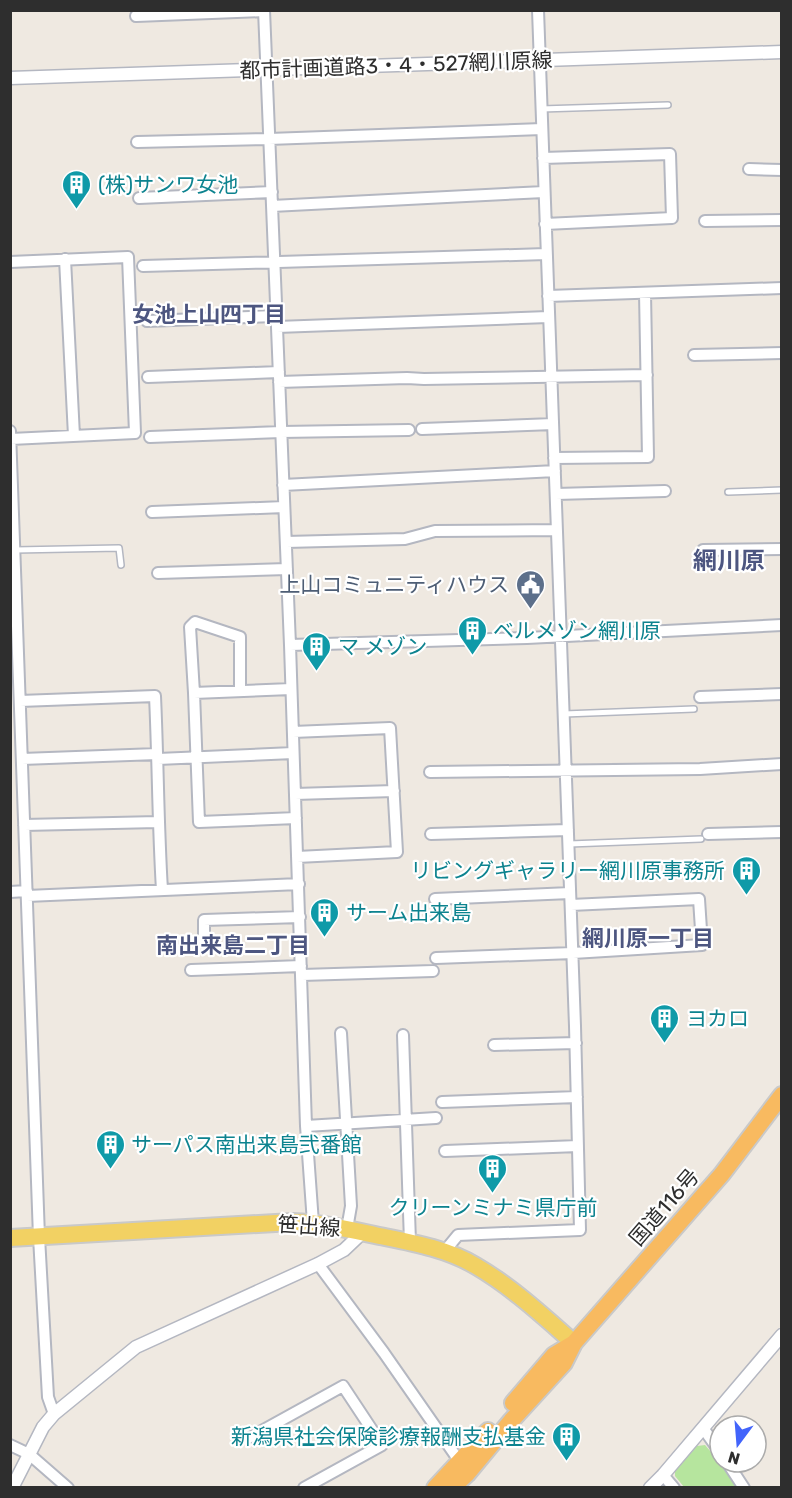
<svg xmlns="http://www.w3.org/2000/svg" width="792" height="1498" font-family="Rubik,'Noto Sans JP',sans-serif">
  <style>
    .green { fill: #b6e59e }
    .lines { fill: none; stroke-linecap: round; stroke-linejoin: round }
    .service-casing { stroke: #b4b7c1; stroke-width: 8 }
    .minor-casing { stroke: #b4b7c1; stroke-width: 14 }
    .tertiary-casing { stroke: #b4b7c1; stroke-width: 15 }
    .primary-casing { stroke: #c9c9c9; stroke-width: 20 }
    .trunk-casing { stroke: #c9c9c9; stroke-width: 20 }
    .service { stroke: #fff; stroke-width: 5 }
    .minor { stroke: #fff; stroke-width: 10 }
    .tertiary { stroke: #fff; stroke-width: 12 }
    .primary { stroke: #f2d163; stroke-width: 16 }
    .trunk { stroke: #f8ba60; stroke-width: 16 }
    .labels { text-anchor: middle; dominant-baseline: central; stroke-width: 4.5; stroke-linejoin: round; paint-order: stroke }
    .street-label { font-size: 21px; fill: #2e2e2e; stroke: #fff }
    .culture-label { font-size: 21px; fill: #0d838f; stroke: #fff; text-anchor: start }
    .service-label { font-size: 21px; fill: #4e5e75; stroke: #fff; text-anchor: end }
    .neighbourhood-label { font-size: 22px; font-weight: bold; fill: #4d5680; stroke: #fff }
    .quarter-label { font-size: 24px; font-weight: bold; fill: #4d5680; stroke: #fff }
  </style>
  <rect width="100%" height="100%" fill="#efe9e1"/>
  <path class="green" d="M705,1445L741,1487H684L675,1476V1471L697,1446Z"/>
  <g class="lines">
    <defs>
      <path id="service" d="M541,109L668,105
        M728,492L782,490
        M15,550L119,548L121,565
        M564,714L694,709
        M569,844L701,839"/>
      <path id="minor" d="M264,10L290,645L306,1126L313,1223
        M136,16L264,11
        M137,142L269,139L542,129
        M543,158L670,154L672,218L545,224
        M749,169L782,170
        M139,198L272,192
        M272,206L544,192
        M705,221L782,220
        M65,259L74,436
        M10,262L128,257L135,433L11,439
        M143,266L546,254
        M548,296L782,288
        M147,321L276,316
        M277,327L548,317
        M694,355L782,353
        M148,377L279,372
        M279,382L407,378L424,379L647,375
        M422,429L553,424
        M10,431L39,1237L48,1397L54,1414
        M150,437L281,432L409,430
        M554,458L648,457L645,293
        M283,485L555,471
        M556,494L665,491
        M152,512L284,507
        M286,542L405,539L435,531L557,530
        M703,550L782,549
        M158,573L287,569
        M290,645L527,638L782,625
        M240,691V637L195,622L190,627L194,693L291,689
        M194,693L199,822L296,818
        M700,697L782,694
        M20,701L155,696C158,761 158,825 162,890
        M293,732L390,728L397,852L297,857
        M22,759L157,754
        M158,759L293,753
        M430,772L700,769L782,764
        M295,794L394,791
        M24,825L158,822
        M431,834L568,830
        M708,834L782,832
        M10,892L27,891
        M27,896L299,884
        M435,899L570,893
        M204,942V920L300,917
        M436,958L573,953L702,945L699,899L571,905
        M191,970L301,966
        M302,975L433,971
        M341,1033L351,1206L347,1229
        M403,1035L410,1242
        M494,1045L576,1043
        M442,1102L577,1097
        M306,1126L436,1118
        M445,1151L578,1146
        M444,1252L458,1235L580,1230L575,1026L538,10
        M318,1264L384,1353L460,1462
        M703,1428L720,1452
        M251,1437L343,1386L382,1445L304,1488
        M10,1445L29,1454L68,1488
        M727,1462L744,1488
        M663,1475L674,1488"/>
      <path id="tertiary" d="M10,78L782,52
        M12,1488L43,1427L54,1414L136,1347L318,1264L344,1250L363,1232
        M650,1488L663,1475L782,1335"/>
      <path id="primary" d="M10,1238L293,1222C321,1223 347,1229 375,1235C409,1242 446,1248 476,1266C512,1287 543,1316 574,1343"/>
      <path id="trunk" d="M513,1403L554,1355L574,1343
        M435,1488L488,1431
        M452,1488L467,1474L511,1421L564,1363L574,1343L722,1174L782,1095"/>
    </defs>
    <use href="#service" class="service-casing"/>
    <use href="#minor" class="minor-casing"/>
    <use href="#tertiary" class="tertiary-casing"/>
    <use href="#primary" class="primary-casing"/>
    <use href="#trunk" class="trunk-casing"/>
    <use href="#service" class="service"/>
    <use href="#minor" class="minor"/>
    <use href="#tertiary" class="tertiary"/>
    <use href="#primary" class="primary"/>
    <use href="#trunk" class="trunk"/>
  </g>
  <defs>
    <symbol id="building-pin" viewBox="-11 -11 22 30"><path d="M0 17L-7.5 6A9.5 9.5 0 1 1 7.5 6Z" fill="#0f9aa8" stroke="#fff"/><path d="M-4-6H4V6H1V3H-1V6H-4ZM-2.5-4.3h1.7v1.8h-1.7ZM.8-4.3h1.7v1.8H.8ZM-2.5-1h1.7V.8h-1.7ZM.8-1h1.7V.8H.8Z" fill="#fff"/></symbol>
    <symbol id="civic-pin" viewBox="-11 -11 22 30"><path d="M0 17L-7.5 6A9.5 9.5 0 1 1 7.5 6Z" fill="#5c6f8a" stroke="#fff"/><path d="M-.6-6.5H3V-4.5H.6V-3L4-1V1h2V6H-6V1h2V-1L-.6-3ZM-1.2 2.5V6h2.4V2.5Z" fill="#fff"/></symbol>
  </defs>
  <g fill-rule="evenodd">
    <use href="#building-pin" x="60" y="168" width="33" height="45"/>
    <use href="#civic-pin" x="514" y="568" width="33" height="45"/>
    <use href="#building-pin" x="456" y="614" width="33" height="45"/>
    <use href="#building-pin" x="300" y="630" width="33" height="45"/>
    <use href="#building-pin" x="730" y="854" width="33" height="45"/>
    <use href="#building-pin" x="308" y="896" width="33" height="45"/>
    <use href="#building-pin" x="648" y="1002" width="33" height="45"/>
    <use href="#building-pin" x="94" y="1128" width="33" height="45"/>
    <use href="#building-pin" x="476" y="1152" width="33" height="45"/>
    <use href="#building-pin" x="550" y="1420" width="33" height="45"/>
  </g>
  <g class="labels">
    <g class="street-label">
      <text transform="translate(396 65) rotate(-2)">都市計画道路3・4・527網川原線</text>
      <text transform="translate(664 1207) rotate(-49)">国道116号</text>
      <text transform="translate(309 1226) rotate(4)">笹出線</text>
    </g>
    <g class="culture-label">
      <text x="98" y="184">(株)サンワ女池</text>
      <text x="493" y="630">ベルメゾン網川原</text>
      <text x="338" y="646">マ メゾン</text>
      <text x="725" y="870" text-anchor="end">リビングギャラリー網川原事務所</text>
      <text x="346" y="912">サーム出来島</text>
      <text x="686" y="1018">ヨカロ</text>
      <text x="131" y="1144">サーパス南出来島弐番館</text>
      <text x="493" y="1207" text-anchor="middle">クリーンミナミ県庁前</text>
      <text x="546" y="1436" text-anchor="end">新潟県社会保険診療報酬支払基金</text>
    </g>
    <g class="service-label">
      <text x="509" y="584">上山コミュニティハウス</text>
    </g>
    <g class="neighbourhood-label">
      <text x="209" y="314">女池上山四丁目</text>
      <text x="648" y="938">網川原一丁目</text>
      <text x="233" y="945">南出来島二丁目</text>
    </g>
    <g class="quarter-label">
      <text x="729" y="561">網川原</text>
    </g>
  </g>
  <rect width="792" height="1498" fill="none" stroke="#2e2e2e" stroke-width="24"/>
  <g transform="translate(738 1444) rotate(196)"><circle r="28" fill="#ffffff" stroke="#ababab" stroke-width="1.5"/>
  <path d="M0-4.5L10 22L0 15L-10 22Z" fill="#4264fb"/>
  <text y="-9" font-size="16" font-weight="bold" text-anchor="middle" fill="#2e2e2e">N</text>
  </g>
</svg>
